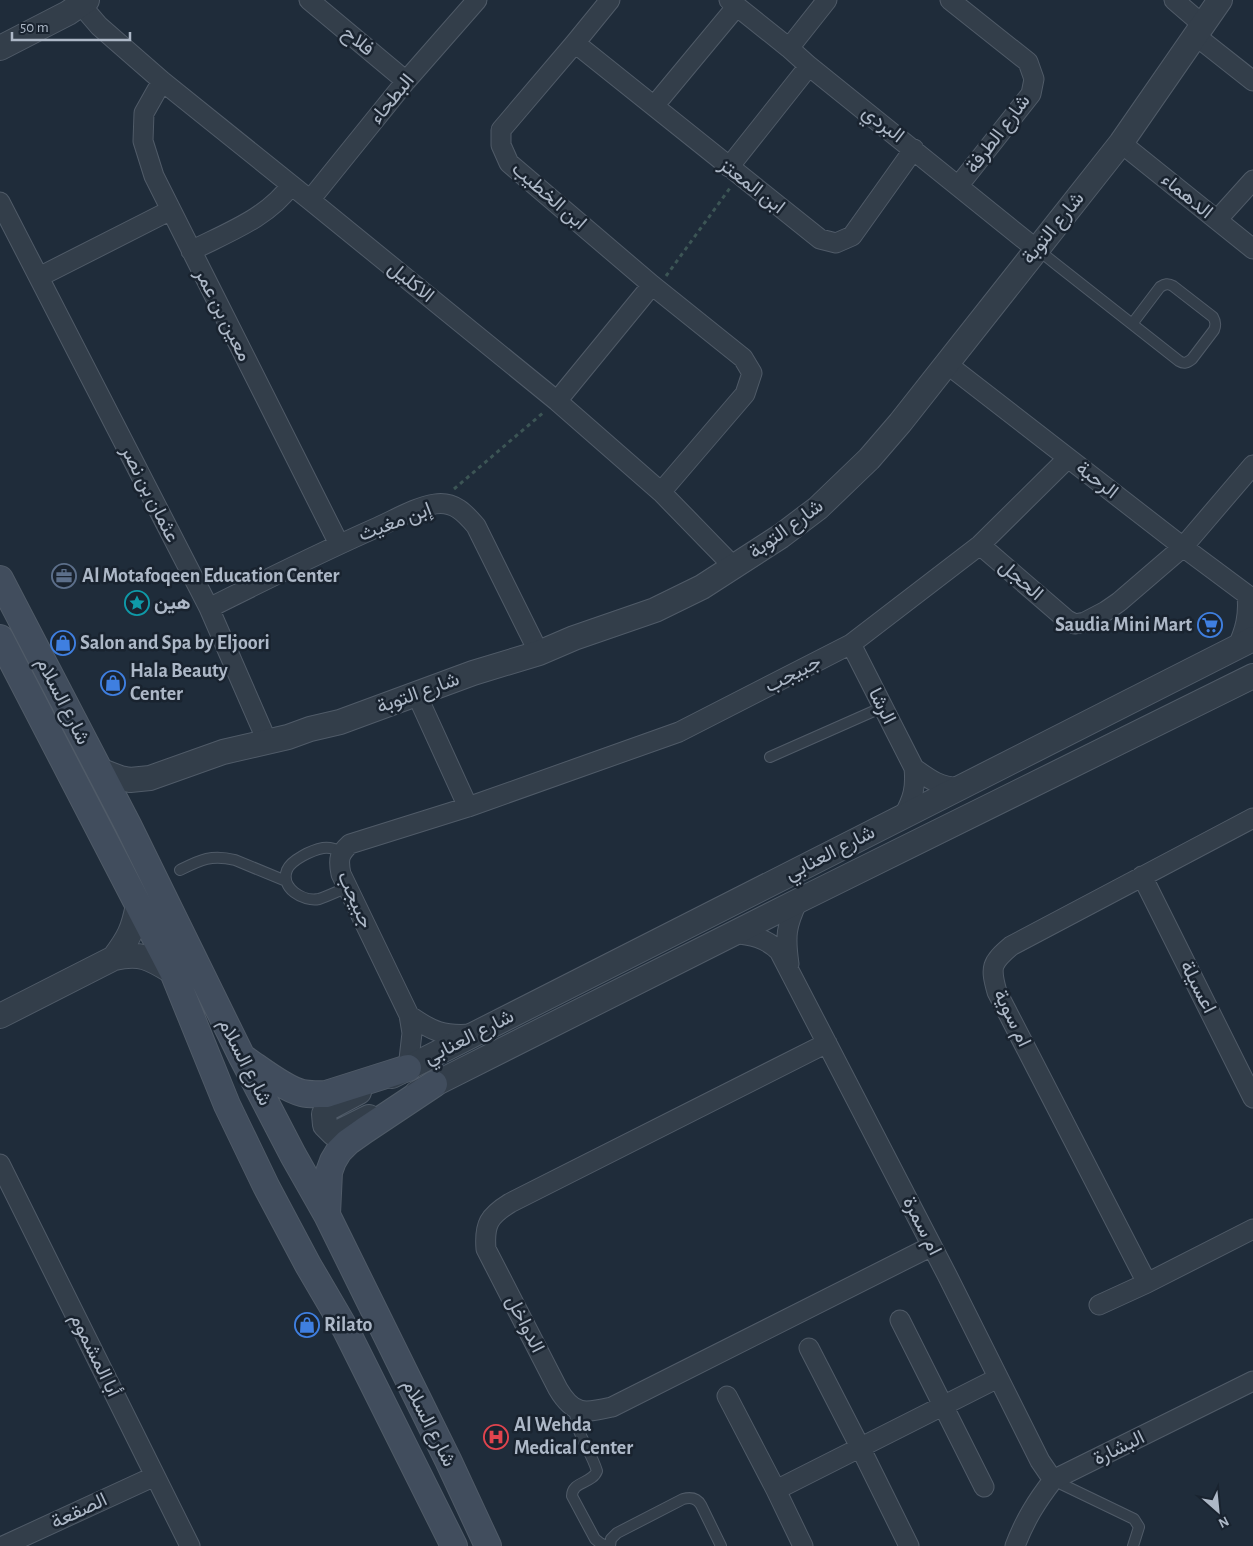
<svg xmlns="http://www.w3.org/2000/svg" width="1253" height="1546" font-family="'Alegreya Sans',Vazirmatn,sans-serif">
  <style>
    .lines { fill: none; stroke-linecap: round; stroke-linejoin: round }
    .service-casing { stroke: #505b68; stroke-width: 12 }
    .minor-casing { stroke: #505b68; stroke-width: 21 }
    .tertiary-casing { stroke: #505b68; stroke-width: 26 }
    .secondary-casing { stroke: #505b68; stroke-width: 28 }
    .path { stroke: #3c5555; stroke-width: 3; stroke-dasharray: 4 4; stroke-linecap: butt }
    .service { stroke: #333e4a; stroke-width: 10 }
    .minor { stroke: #333e4a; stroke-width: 19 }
    .tertiary { stroke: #333e4a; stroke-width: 24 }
    .secondary { stroke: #414d5d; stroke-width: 26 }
    .labels { text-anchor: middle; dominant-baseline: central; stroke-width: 5; stroke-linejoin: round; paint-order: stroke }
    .street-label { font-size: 20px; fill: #adb8c7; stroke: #19232f }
    .poi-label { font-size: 20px; font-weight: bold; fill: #adb8c7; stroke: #19232f; text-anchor: start }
  </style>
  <rect width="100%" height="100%" fill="#1f2c3a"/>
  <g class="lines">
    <defs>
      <path id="service" d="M1037,249L1057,265L1179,361C1184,364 1187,363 1192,359L1214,330C1216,325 1216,322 1213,317L1173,286C1168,283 1165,284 1160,287L1132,324
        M770,757L883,707
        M342,852C336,849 329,847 323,848C312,850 291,860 287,870C280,888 303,902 319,899C328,896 338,891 348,887
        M180,870C200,860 211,854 235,860L286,881
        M575,1409C575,1434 590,1448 597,1471C592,1484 572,1481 572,1496L595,1539L600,1543L607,1546
        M1053,1480L1134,1519L1139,1527L1133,1546
        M610,1546L611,1539L617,1533L683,1499C691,1497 697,1498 701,1505L721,1546"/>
      <path id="minor" d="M309,0L406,81
        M610,0L575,43L501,130V145L509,163L652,285L743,358L752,373L745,394L661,492
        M729,0L789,48L809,66L1036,249
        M950,0L1028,62L1034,79L1031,94L959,185
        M1174,0L1203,25
        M81,5L99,26L162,81L310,200L557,401L661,492L733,566
        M1196,36L1253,81
        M575,43L820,239L836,243L852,236L914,149
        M789,48L827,0
        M162,81L144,113L143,141L154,176L339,544
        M654,106L737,6
        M1121,143L1253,249
        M729,167L809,66
        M310,200L406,81L477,0
        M0,202L209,608L267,741
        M1217,220L1253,180
        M191,251C226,233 268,218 291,185
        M39,277L171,210
        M947,364L1183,547L1253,599
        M557,401L652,285
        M980,545L1067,620L1075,624L1085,622L1106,611L1119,602L1183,547L1253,465
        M209,608C265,580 321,552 378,527C396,519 416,507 435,504C454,501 465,513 476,526L539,653
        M851,644L914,768C916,788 913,799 903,817
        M1237,648C1245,630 1249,616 1247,596
        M416,693L468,807
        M914,768C929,779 941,788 960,787
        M1142,876L1253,1098
        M733,933C751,935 766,938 779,951L947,1275L1040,1461L1053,1480
        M789,964C785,936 786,926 798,901
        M409,1015C433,1032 443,1036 472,1034
        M827,1043L510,1203C489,1216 484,1224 486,1249L558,1389C574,1416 585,1413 612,1407L932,1246
        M408,1068L412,1033L409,1015L341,874C338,859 339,854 350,844L468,807L679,732L851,644L980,545L1068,458
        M0,1164L190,1546
        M1147,1283L997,992C990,967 991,963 1011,946L1253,818
        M1099,1305L1147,1283L1253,1229
        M900,1320L984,1487
        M809,1348L860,1447L909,1546
        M727,1396L776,1490L803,1546
        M776,1490L998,1378
        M3,1546L155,1476
        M1015,1546C1025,1520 1036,1502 1053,1480L1253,1381"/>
      <path id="tertiary" d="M0,48L68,13L87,0
        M99,770L120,778L130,780L150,778L223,752L288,737L310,729L340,722L473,673L539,653L574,638L655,610L702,587L781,536L818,508L869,459L900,423L1121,143L1220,0
        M114,958C129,938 133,930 138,905
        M0,1016L114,958C141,952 150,958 173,972
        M392,1076L1253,639
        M359,1092L327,1109L324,1114L325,1125L333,1133L339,1132L369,1117
        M417,1093L798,901L1253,676"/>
      <path id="secondary" d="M0,579L128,825L242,1057L293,1155L327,1215L448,1460L488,1546
        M0,638L173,972L227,1105L266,1186L308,1265L346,1330L454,1546
        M245,1059C260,1069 285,1089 302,1093C310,1095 318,1094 326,1094L408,1068
        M327,1214L329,1172L333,1161L339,1151L348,1142L365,1130L434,1084"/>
    </defs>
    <use href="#service" class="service-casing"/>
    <use href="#minor" class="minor-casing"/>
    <use href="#tertiary" class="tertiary-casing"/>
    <use href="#secondary" class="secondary-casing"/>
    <path class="path" d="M666,276L730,188
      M454,489L544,412"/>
    <use href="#service" class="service"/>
    <use href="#minor" class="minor"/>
    <use href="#tertiary" class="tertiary"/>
    <use href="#secondary" class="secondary"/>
  </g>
  <defs>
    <symbol id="office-ring" viewBox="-11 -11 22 22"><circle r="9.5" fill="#19232f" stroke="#5c6f8a" stroke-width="1.5"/><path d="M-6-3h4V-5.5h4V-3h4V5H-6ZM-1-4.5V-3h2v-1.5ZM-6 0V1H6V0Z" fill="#5c6f8a"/></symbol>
    <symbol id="sight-ring" viewBox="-11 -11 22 22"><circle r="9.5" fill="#19232f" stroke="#0f9aa8" stroke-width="1.5"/><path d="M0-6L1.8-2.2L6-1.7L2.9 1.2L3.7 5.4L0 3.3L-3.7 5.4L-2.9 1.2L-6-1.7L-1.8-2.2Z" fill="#0f9aa8"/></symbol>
    <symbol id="supermarket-ring" viewBox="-11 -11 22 22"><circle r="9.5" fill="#19232f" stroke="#3f7fe0" stroke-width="1.5"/><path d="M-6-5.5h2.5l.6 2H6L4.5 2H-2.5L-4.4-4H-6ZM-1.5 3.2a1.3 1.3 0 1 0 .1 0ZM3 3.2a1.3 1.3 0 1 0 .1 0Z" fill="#3f7fe0"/></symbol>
    <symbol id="shop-ring" viewBox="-11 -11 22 22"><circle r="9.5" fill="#19232f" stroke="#3f7fe0" stroke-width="1.5"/><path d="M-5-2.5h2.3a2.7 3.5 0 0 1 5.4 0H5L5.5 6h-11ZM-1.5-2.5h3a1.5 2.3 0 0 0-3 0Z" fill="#3f7fe0"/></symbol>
    <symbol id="hospital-ring" viewBox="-11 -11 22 22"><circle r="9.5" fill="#19232f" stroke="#e0444e" stroke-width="1.5"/><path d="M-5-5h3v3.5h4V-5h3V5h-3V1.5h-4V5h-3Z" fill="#e0444e"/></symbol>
  </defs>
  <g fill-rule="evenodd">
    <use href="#office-ring" x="50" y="562" width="28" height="28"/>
    <use href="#sight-ring" x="123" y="589" width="28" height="28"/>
    <use href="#supermarket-ring" x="1196" y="611" width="28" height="28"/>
    <use href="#shop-ring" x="49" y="629" width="28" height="28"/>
    <use href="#shop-ring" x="99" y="669" width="28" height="28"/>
    <use href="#shop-ring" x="293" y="1311" width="28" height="28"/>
    <use href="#hospital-ring" x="482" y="1423" width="28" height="28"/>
  </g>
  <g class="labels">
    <g class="street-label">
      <text transform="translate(358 41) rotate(40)">فلاح</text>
      <text transform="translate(392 99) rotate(-51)">البطحاء</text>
      <text transform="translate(883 124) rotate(38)">البردي</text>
      <text transform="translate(998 134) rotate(-53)">شارع الطرفة</text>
      <text transform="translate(752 186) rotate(38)">ابن المعتز</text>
      <text transform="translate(549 196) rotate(41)">ابن الخطيب</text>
      <text transform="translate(1187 196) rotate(39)">الدهماء</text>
      <text transform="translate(1053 228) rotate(-51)">شارع التوبة</text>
      <text transform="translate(411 282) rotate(39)">الاكليل</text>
      <text transform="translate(223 315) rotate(63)">معين بن عمر</text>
      <text transform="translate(1097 480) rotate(38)">الرحبة</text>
      <text transform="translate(150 494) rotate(63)">عثمان بن نصر</text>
      <text transform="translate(395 522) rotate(-21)">إبن مغيث</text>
      <text transform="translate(786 529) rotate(-36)">شارع التوبة</text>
      <text transform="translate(1021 580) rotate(41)">الحجل</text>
      <text transform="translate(793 674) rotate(-27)">جبيجب</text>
      <text transform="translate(418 693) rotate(-20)">شارع التوبة</text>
      <text transform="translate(63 701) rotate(63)">شارع السلام</text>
      <text transform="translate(882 706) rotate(63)">الرشا</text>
      <text transform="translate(830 853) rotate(-27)">شارع العنابي</text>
      <text transform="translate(355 900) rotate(66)">جبيجب</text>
      <text transform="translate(1198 987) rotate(63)">اعسيلة</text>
      <text transform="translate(1012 1018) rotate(64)">ام سوية</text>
      <text transform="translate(469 1037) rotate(-27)">شارع العنابي</text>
      <text transform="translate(245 1062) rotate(63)">شارع السلام</text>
      <text transform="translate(922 1226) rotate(63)">ام سمرة</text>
      <text transform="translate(525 1324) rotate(63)">الدواخل</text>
      <text transform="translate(95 1355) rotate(64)">أبا المشموم</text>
      <text transform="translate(429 1423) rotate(63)">شارع السلام</text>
      <text transform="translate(1119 1448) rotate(-26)">البشارة</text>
      <text transform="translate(79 1511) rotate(-25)">الصقعة</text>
    </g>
    <g class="poi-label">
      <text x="82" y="576">Al Motafoqeen Education Center</text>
      <text x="154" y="603">هين</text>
      <text x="1192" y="625" text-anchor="end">Saudia Mini Mart</text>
      <text x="80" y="643">Salon and Spa by Eljoori</text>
      <text x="130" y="671">Hala Beauty<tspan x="130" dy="23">Center</tspan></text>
      <text x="324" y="1325">Rilato</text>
      <text x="514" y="1425">Al Wehda<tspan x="514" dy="23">Medical Center</tspan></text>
    </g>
  </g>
  <g transform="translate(1218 1511) rotate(153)" stroke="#19232f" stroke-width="4" paint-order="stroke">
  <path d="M0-4L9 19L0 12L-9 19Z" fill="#adb8c7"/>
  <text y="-8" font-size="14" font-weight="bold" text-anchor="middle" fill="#adb8c7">N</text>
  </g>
  <path d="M12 32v8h118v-8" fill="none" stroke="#adb8c7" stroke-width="2.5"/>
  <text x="20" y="32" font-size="15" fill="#adb8c7" stroke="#19232f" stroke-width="4" paint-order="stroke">50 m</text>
</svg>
